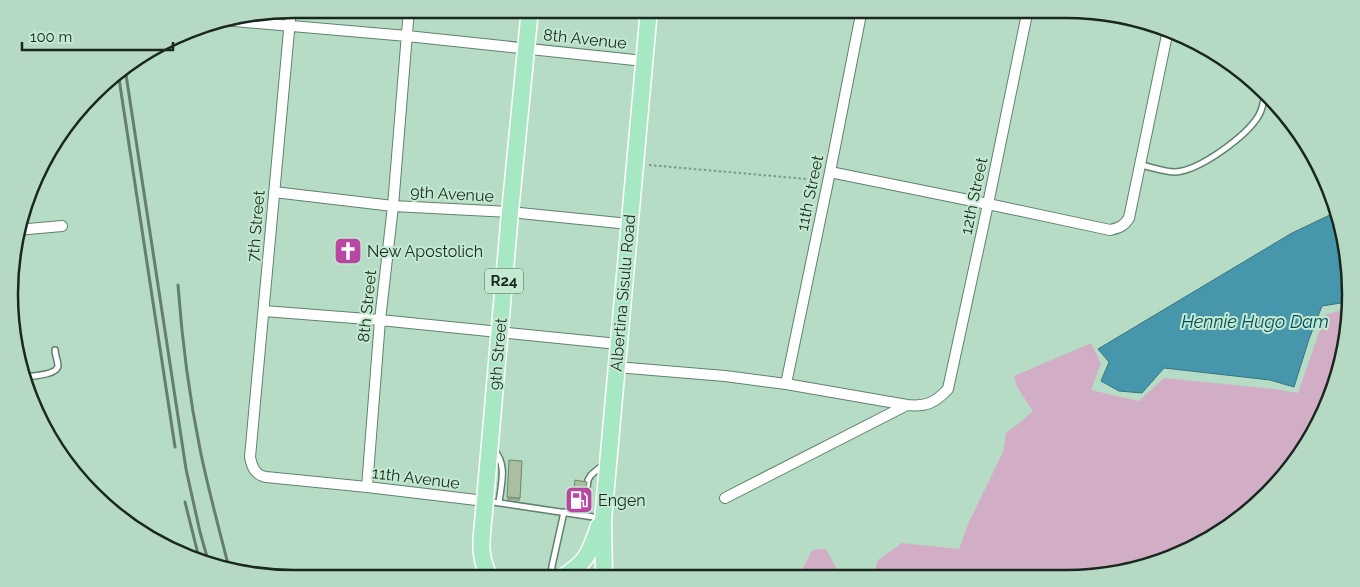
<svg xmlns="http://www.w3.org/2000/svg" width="1360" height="587" font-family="Raleway,sans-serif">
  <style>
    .green { fill: #d1aec6 }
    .water { fill: #4797ac; stroke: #397581 }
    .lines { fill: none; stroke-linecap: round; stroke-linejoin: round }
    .service-casing { stroke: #60826d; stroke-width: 8 }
    .minor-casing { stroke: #60826d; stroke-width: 12 }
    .primary-casing { stroke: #fff; stroke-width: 19 }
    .path { stroke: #7d9a88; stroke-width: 2; stroke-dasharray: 2.5 2.5; stroke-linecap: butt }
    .service { stroke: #fff; stroke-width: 5 }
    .minor { stroke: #fff; stroke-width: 10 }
    .primary { stroke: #a7e8c4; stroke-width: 16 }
    .rail { stroke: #657e6f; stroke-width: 3 }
    .wall { fill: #91a58a }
    .building { fill: #a9c0a0; stroke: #768670 }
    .labels { text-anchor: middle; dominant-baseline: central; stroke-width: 4; stroke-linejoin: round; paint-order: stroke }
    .shield { fill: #c4e9d1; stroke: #4c6154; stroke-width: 1 }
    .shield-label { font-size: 15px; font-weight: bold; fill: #19271e }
    .street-label { font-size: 16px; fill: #19271e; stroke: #c4e9d1 }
    .poi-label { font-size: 16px; fill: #19271e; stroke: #c4e9d1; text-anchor: start }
    .water-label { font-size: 18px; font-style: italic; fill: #034d5c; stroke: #c4e9d1 }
    .rim { fill: none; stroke: #19271e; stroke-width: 2.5 }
  </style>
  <rect width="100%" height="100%" fill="#b7dcc5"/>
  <path class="green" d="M1346,309L1336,385L1303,452L1240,519L1176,556L1104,576H873L878,560L902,543L959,549L968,524L1003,452L1006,433L1023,420L1033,411L1017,387L1014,376L1091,343L1101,363L1091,390L1139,401L1164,378L1274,389L1298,393L1325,315Z
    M826,549L841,577H809L802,570L812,550Z"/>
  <path class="water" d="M1334,213L1351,275L1347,302L1322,306L1309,339L1294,387L1270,380L1164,368L1142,393L1119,391L1101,381L1109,362L1098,349L1292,233Z"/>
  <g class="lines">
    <defs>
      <path id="service" d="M1141,165C1151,167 1164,172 1175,172C1199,171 1247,136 1259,115C1263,108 1264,100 1265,93
        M25,377C32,376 57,375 58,366C58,361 55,355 55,350
        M493,449C508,464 501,484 499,503
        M487,501L600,518
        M584,515L588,480L591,475L604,464
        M551,577L552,566L564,512"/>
      <path id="minor" d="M291,9L250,457C252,467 255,475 266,477L367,487L485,501
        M223,20L407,36L644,61
        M830,172L988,204L1110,230C1119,228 1124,226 1129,218L1168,30
        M274,192L393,206L510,212L629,224
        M17,230L62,226
        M264,311L380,320L618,344
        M616,367L725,376L786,384L907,405C926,407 935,403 948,389L988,204L1028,9
        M786,384L830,172L862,9
        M367,487L380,320L393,206L409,9
        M725,498L907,405"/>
      <path id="primary" d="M563,577C589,560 589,553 599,526
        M604,577L603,520L649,9
        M490,578C477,554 482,538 484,512L510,212L530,9"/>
    </defs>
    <use href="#service" class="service-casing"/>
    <use href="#minor" class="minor-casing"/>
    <use href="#primary" class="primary-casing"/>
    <path class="path" d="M649,165L818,180"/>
    <use href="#service" class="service"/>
    <use href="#minor" class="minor"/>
    <use href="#primary" class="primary"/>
    <path class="rail" d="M125,68L186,469L200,532L209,564
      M118,72L175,447
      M178,285C182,340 189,395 200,449C208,489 219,528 229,568
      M185,502L200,562"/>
  </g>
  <path class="wall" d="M509,460L522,461L520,501L507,500Z
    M587,485L584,508L572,507V504Z"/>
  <path class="building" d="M509,460L522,461L520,498L507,497Z
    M575,480L587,482L584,505L572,504Z"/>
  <defs>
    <symbol id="church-square" viewBox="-11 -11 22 22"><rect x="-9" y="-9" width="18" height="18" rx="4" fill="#b946a0" stroke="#c4e9d1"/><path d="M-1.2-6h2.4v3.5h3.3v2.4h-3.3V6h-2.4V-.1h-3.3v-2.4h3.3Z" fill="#fff"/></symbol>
    <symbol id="fuel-square" viewBox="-11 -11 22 22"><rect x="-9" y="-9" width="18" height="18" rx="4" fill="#b946a0" stroke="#c4e9d1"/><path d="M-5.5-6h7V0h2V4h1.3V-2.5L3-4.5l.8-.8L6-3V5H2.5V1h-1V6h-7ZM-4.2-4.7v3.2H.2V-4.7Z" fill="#fff"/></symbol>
  </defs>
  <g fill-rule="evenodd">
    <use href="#church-square" x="332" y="235" width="32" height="32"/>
    <use href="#fuel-square" x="563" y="484" width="32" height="32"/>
  </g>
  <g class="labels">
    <rect class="shield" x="485" y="268.5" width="38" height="25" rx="4"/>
    <g class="shield-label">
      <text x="504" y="281">R24</text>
    </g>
    <g class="street-label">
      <text transform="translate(585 39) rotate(6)">8th Avenue</text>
      <text transform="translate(810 193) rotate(-78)">11th Street</text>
      <text transform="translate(452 194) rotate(3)">9th Avenue</text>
      <text transform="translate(974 196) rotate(-78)">12th Street</text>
      <text transform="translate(256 226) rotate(-85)">7th Street</text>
      <text transform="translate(623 293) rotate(-85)">Albertina Sisulu Road</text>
      <text transform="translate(367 306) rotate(-84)">8th Street</text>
      <text transform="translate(498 354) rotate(-85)">9th Street</text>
      <text transform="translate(416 478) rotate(7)">11th Avenue</text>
    </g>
    <g class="poi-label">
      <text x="367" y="251">New Apostolich</text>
      <text x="598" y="500">Engen</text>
    </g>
    <g class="water-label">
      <text x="1255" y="321">Hennie Hugo Dam</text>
    </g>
  </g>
  <path d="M0 0H1360V587H0ZM294 18H1066A276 276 0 0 1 1342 294V294A276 276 0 0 1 1066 570H294A276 276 0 0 1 18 294V294A276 276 0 0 1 294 18Z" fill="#b6d9c3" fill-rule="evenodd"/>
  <path class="rim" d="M294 18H1066A276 276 0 0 1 1342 294V294A276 276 0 0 1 1066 570H294A276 276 0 0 1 18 294V294A276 276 0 0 1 294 18Z"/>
  <path d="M22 42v8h151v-8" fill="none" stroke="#19271e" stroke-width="2.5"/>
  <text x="30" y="42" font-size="15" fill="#19271e" stroke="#c4e9d1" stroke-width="4" paint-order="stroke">100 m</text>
</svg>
